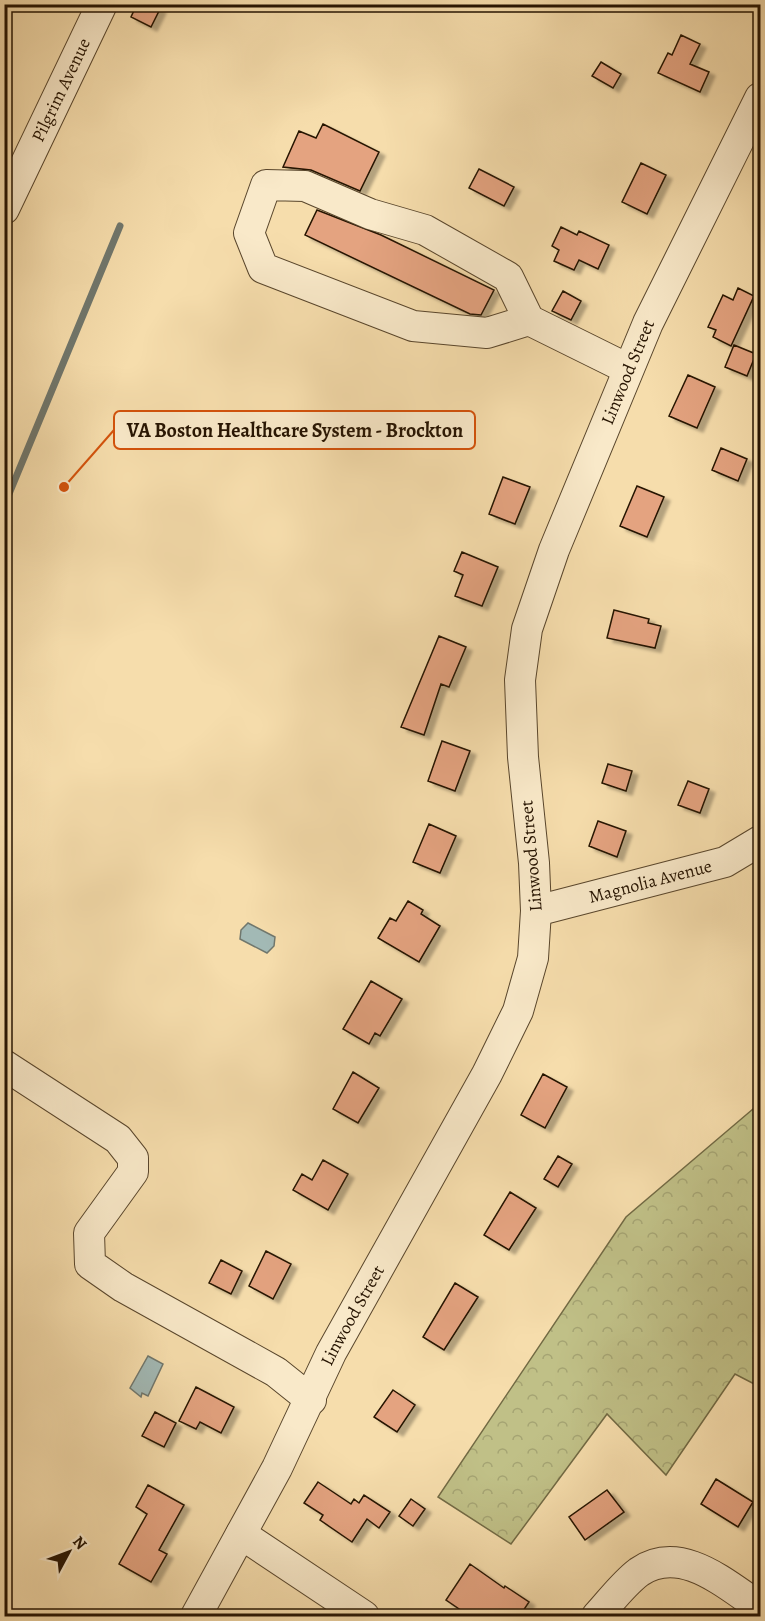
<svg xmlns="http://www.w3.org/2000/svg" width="765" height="1621" font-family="Alegreya,serif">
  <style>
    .forest { fill: url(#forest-crowns); stroke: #726a44; stroke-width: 1.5 }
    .water { fill: #a2b9b5; stroke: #70776d; stroke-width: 1.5 }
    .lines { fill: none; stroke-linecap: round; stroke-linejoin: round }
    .stream { stroke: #70776d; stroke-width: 7 }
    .building { fill: #e4a380; stroke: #251301; stroke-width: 1.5; filter: url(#shadow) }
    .minor-casing { stroke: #59462c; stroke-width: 32 }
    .minor { stroke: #f9e9c9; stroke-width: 30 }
    .labels { text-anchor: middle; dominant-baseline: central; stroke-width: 4.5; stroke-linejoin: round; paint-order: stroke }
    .street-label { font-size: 18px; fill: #251301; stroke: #f9e9c9 }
    .leader { fill: none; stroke: #d4520b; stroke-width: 2 }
    .callout-dot { fill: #d4520b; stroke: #f9e9c9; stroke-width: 2 }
    .callout { fill: #f9e9c9; stroke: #d4520b; stroke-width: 2 }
    .callout-label { font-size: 20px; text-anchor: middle; font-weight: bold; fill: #251301 }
  </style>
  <defs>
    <pattern id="forest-crowns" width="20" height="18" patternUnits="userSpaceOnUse" patternTransform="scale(1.5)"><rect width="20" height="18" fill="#c0c087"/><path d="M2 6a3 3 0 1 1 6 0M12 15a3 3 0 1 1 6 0" fill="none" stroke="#a5a473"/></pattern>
    <filter id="shadow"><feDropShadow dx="6" dy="4" stdDeviation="1.5" flood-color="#0004"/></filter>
  </defs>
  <rect width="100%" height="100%" fill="#f6ddac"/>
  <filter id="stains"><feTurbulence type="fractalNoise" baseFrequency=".00333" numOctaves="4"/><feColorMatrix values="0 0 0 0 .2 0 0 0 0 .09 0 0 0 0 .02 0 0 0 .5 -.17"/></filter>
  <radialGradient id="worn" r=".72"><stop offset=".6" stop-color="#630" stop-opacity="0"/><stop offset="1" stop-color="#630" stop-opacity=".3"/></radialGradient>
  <path class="forest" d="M760,1103V1387L735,1374L666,1475L607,1414L511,1544L438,1497L626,1217Z"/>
  <path class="water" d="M248,923L275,937L274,946L267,953L240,939L241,930Z
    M148,1356L163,1364L148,1396L142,1393L141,1397L130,1388Z"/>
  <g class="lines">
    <path class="stream" d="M4,506L120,226"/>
  </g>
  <path class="building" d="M137,4H150L160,9L151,27L131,17Z
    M681,35L700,44L690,64L709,72L700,92L658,73L668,53L672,55Z
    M601,62L621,74L613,88L592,76Z
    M323,124L379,152L360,191L311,170L283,167L299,131L316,138Z
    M641,163L666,175L647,214L622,202Z
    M479,169L514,187L504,206L469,188Z
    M317,210L381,235L494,290L481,315L470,314L305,235Z
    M561,227L577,235L579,231L609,245L598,269L579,260L574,270L554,261L559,250L552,246Z
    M738,288L754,296L731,346L713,337L716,330L708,327L723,295L733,300Z
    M563,291L581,301L571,320L552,311Z
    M734,345L756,354L747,376L725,367Z
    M688,375L715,387L697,428L669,416Z
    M721,448L747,459L738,481L712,470Z
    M503,477L530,487L515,524L489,514Z
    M637,486L664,497L647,537L620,526Z
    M462,552L498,567L482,606L455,596L463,575L454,571Z
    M614,610L649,619L648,623L661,626L655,648L607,638Z
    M439,636L466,647L449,687L441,684L424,735L401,727Z
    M442,741L470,751L455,791L428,781Z
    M608,764L632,771L626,791L602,783Z
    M688,781L709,789L700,813L678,805Z
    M598,821L626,831L617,857L589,846Z
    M429,824L456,836L440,873L413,862Z
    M408,901L423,910L421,914L440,926L419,962L378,938L390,918L396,921Z
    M371,981L402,999L380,1036L375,1033L369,1044L343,1029Z
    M353,1072L379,1088L358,1123L333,1109Z
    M543,1074L567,1087L545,1128L521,1115Z
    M558,1156L572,1164L558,1187L544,1179Z
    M323,1160L348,1174L328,1210L293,1190L302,1174L312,1180Z
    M510,1192L536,1208L509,1250L484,1235Z
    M266,1251L291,1264L273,1299L249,1286Z
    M221,1260L242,1271L231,1294L209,1283Z
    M455,1283L478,1297L444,1350L423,1337Z
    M196,1387L234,1407L221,1433L200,1422L196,1429L179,1421Z
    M393,1390L415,1405L397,1432L374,1417Z
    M155,1412L176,1423L164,1447L142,1436Z
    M716,1479L753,1502L738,1527L701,1504Z
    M318,1482L351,1504L354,1499L359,1503L364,1495L390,1512L379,1528L367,1519L352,1542L320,1520L323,1515L304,1503Z
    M148,1485L184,1505L159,1550L167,1554L151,1582L119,1564L147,1514L136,1507Z
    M607,1490L624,1512L585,1540L569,1517Z
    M411,1499L425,1509L413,1526L399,1516Z
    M470,1564L504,1588L505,1586L529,1602L519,1617H471L446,1600Z"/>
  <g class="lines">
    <defs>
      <g id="minor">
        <path id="s1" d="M4,209L102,4"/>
        <path d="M529,320L508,277L425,230L370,214L305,186L266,185L249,233L263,268L413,326L487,333L529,320L628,369"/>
        <path id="s2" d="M536,911L725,862L760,841"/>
        <path d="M4,1065L118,1139L133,1158V1172L89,1233L90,1264L123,1287L276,1372L311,1400"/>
        <path d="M241,1534L364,1616"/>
        <path id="s3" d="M196,1616L277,1468L331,1353L487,1074L518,1011L533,958L536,911L534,863L523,757L520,680L527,629L554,550L648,323L760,98"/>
        <path d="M597,1616C610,1602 623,1584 639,1572C681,1543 726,1585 760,1607"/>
      </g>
    </defs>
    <use href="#minor" class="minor-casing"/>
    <use href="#minor" class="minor"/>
  </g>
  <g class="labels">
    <g class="street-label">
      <text stroke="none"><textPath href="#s1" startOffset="132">Pilgrim Avenue</textPath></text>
      <text stroke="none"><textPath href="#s3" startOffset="1347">Linwood Street</textPath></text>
      <text transform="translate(531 856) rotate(-95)">Linwood Street</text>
      <text stroke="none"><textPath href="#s2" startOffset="118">Magnolia Avenue</textPath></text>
      <text stroke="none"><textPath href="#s3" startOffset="339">Linwood Street</textPath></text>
    </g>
  </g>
  <path class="leader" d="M64 487L114 430"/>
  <circle class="callout-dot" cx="64" cy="487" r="6"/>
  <rect class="callout" x="114" y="411" width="361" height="38" rx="6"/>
  <g class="callout-label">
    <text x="295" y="437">VA Boston Healthcare System - Brockton</text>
  </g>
  <rect width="765" height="1621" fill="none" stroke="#f6ddac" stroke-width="24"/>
  <rect x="6" y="6" width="753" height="1609" fill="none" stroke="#251301" stroke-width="3"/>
  <rect x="12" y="12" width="741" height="1597" fill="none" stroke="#251301" stroke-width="1.5"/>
  <g transform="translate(69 1552) rotate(49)" stroke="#f9e9c9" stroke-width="4.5" paint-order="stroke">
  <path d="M0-4.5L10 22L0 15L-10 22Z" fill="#251301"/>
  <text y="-9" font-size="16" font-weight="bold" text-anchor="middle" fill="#251301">N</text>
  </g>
  <rect width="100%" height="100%" filter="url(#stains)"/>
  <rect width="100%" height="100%" fill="url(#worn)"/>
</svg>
